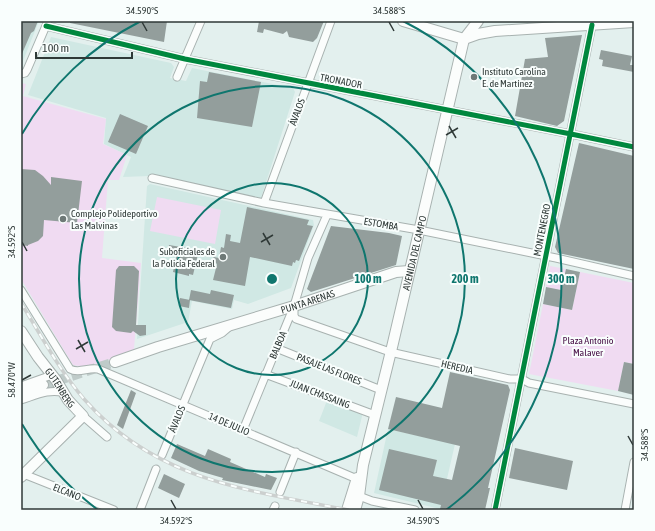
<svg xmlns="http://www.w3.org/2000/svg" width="655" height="531" font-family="'Asap Condensed',sans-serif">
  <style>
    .built { fill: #d0e8e4 }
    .green { fill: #f0dbf2 }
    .building { fill: #939e9c }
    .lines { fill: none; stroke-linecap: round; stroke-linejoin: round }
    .secondary-tunnel { stroke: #bfcbc9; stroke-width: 10; stroke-dasharray: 10 5; stroke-linecap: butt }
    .street-casing { stroke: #a8b2b0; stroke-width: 9 }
    .secondary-casing { stroke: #a8b2b0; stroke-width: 12 }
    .street { stroke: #fbfdfc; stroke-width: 7 }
    .secondary { stroke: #fbfdfc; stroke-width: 10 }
    .rail-casing { stroke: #ccd0cf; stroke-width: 3.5 }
    .rail { stroke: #f9fefd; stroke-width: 2; stroke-dasharray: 6; stroke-linecap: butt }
    .cycleway-casing { stroke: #f9fefd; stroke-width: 8 }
    .cycleway { stroke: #00873e; stroke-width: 5 }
    .ticks { fill: none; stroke: #2f3937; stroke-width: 1.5 }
    .ring { fill: none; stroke: #0f766e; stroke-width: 2 }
    .poi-dot { fill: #6e7977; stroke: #f9fefd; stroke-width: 1.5 }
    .labels { text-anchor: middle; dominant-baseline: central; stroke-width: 4; stroke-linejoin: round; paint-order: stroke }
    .poi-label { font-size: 10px; fill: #2f3937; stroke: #f9fefd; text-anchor: start }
    .street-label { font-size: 10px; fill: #2f3937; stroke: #f9fefd }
    .park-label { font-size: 10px; fill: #450d44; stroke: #f9fefd }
    .centre { fill: #0f766e; stroke: #f9fefd; stroke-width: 2 }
    .ring-label { font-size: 12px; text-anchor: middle; font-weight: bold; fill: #0f766e; stroke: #f9fefd; stroke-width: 4; stroke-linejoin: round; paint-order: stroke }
    .neatline { fill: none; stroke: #2f3937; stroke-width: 1.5 }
    .ticks-label { font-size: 10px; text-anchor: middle; fill: #2f3937 }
  </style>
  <rect width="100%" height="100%" fill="#e3f0ee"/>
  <path class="built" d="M21,21H39L21,66Z
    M51,37L171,63L174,67L170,78L186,81L192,68L293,88L295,92L261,198L149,176L123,177L131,157L104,144L106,118L28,95Z
    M150,184L313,220L314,225L291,288L248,304L234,300L232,309L192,301L188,322L137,339L147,186Z
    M328,398L363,412L357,437L319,421Z
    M388,429L455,444L440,509L374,493Z"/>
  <path class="green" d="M21,83L26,84L23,96L106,119L103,144L127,155L119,180H108L102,258L141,263L134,349C119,356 90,370 73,365L21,279Z
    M157,197L221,210L215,244L150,231Z
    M550,266L566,269L561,290L546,287Z
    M580,272L634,283V364L624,362L618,391L529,374L543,304L572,310Z"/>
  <path class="building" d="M21,21H38L34,31L31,33L21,56Z
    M70,21H167L164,42L70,23Z
    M259,21H324L317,38L313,42L289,37L287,31L283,34L264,29L263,33L257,32Z
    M582,35L564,121L557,126L515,116L525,59L548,57L545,38Z
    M601,50L632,56L630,65H634V72L602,66L603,60L599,59Z
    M209,72L261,82L252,127L197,118L200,81L207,82Z
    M120,114L148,126L136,154L108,142Z
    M579,143L634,156V269L558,253L555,247Z
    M21,169L35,170L43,176L51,185V177L82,181L77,223L44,220L43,236L38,241L28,245V246L21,245Z
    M247,207L309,220L307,225L313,226L299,261L296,260L295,263L293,262L292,266L250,257L245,286L213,280L217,264L212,260L213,258L214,257L219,258L221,247L224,248L226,234L231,235L230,241L240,243Z
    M331,226L389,233L402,236L396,265L311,292L307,289Z
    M169,245L199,250L193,275L189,274V276L173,272L177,253L168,251Z
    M119,266H134L139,271L136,325H146V335L140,336L133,331L131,333L116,331L112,327L116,270Z
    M566,269L580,272L572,310L543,304L546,287L561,290Z
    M191,290L210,294L211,290L234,295L231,308L189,300Z
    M180,298L190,300L189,308L179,306Z
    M624,362L634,364V395L618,391Z
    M450,372L508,385L510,390L488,488H490L485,510H447L440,509L441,505L379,490L389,449L437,460L433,476L452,480L460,446L388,429L396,397L442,408Z
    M131,390L136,393L123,429L117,425Z
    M177,444L205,456L208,449L231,459L230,462L265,477L266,474L277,478L271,490L222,480L223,478L199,471L171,458Z
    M515,448L573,461L567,490L509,478Z
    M164,474L185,484L179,498L158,488Z"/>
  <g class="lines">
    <path class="secondary-tunnel" d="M43,385L115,362"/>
    <defs>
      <path id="street" d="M46,26L185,59L571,134L634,147
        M21,74L25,73L27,70L48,21
        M177,77L201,21
        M152,178L264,203L419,230L556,258L634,276
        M264,203L331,21
        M21,290L70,369C79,374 88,367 98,369L357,479
        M294,306V316L296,319L390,352L510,379H522L529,383L634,404
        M276,348L381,390
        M265,374L375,415
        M21,386L52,375
        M21,400C34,396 50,388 64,393
        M83,416L107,437
        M243,430L294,306L308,258L327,215
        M162,455L210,339L222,333L229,327
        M21,473L114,510
        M280,492L296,452
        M359,496L372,501L415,510
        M140,510L156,469
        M273,510L275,506
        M495,510L592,25
        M625,510L634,462"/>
      <g id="secondary">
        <path d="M403,21L464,39L478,34L495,31L634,22"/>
        <path id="s1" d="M21,331L38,357L56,380L68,400L83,416L21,477"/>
        <path id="s2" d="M115,362L158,347L294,306L396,272L409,271"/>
        <path d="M21,393L43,385"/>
        <path d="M347,510L357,478"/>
        <path id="s3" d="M355,510L359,496L363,465L393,343L464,39L478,21"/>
      </g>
    </defs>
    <use href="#street" class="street-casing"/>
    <use href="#secondary" class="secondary-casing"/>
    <use href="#street" class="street"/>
    <use href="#secondary" class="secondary"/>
    <defs>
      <path id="rail" d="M21,303C41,335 59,370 84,399C156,481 248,490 348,510"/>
    </defs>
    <use href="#rail" class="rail-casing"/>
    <use href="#rail" class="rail"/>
    <defs>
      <path id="cycleway" d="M46,26L185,59L571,134L634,147
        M495,510L592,25"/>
    </defs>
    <use href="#cycleway" class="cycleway-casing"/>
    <use href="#cycleway" class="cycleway"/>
  </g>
  <path class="ticks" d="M142,22L147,31M389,22L394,31M449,126L456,138M446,135L458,128M263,233L270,245M22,242L27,251M261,242L273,235M78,340L85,352M76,349L88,342M22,380L31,375M628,436L633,445M171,500L176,509M418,500L423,509"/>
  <g class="ring">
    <circle cx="272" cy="279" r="96"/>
    <circle cx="272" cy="279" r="193"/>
    <path d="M98 510A289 289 0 0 1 22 424M22 134A289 289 0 0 1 141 21M403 21A289 289 0 0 1 446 510"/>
  </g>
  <g class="poi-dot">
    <circle cx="474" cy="77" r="4"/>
    <circle cx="63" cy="219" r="4"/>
    <circle cx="223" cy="257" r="4"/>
  </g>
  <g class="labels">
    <g class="poi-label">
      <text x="482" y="71">Instituto Carolina<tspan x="482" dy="12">E. de Martínez</tspan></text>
      <text x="71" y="213">Complejo Polideportivo<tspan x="71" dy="12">Las Malvinas</tspan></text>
      <text x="215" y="251" text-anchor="end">Suboficiales de<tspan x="215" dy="12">la Policía Federal</tspan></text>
    </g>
    <g class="street-label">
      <text transform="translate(341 81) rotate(11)">TRONADOR</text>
      <text transform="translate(297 112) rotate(-70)">ÁVALOS</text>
      <text transform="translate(381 224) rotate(10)">ESTOMBA</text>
      <text transform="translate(542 230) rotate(-79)">MONTENEGRO</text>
      <text stroke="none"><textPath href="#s3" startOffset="264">AVENIDA DEL CAMPO</textPath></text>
      <text stroke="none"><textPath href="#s2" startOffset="202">PUNTA ARENAS</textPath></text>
      <text transform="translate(278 345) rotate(-67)">BALBOA</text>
      <text transform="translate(457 367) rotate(13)">HEREDIA</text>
      <text transform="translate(329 369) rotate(22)">PASAJE LAS FLORES</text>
      <text stroke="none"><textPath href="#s1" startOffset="69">GUTENBERG</textPath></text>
      <text transform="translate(320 394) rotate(21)">JUAN CHASSAING</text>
      <text transform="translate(177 419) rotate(-68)">ÁVALOS</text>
      <text transform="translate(229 424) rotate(23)">14 DE JULIO</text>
      <text transform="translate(67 492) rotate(22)">ELCANO</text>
    </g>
    <g class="park-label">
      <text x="588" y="340">Plaza Antonio<tspan x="588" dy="12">Malaver</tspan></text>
    </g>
  </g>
  <circle cx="272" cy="279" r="6" class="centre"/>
  <g class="ring-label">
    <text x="368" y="283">100 m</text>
    <text x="465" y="283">200 m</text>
    <text x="561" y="283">300 m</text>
  </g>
  <rect width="655" height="531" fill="none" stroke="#f9fefd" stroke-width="44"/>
  <path d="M36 52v6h96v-6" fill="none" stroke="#2f3937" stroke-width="2"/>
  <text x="42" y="52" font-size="12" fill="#2f3937" stroke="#f9fefd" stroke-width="3" paint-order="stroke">100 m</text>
  <rect x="22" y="22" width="611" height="487" class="neatline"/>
  <g class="ticks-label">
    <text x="142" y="14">34.590°S</text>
    <text x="389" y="14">34.588°S</text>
    <text transform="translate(11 242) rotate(-90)" y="4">34.592°S</text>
    <text transform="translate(11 380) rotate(-90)" y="4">58.470°W</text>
    <text transform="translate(644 445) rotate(-90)" y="4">34.588°S</text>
    <text x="176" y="524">34.592°S</text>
    <text x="423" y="524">34.590°S</text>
  </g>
</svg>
